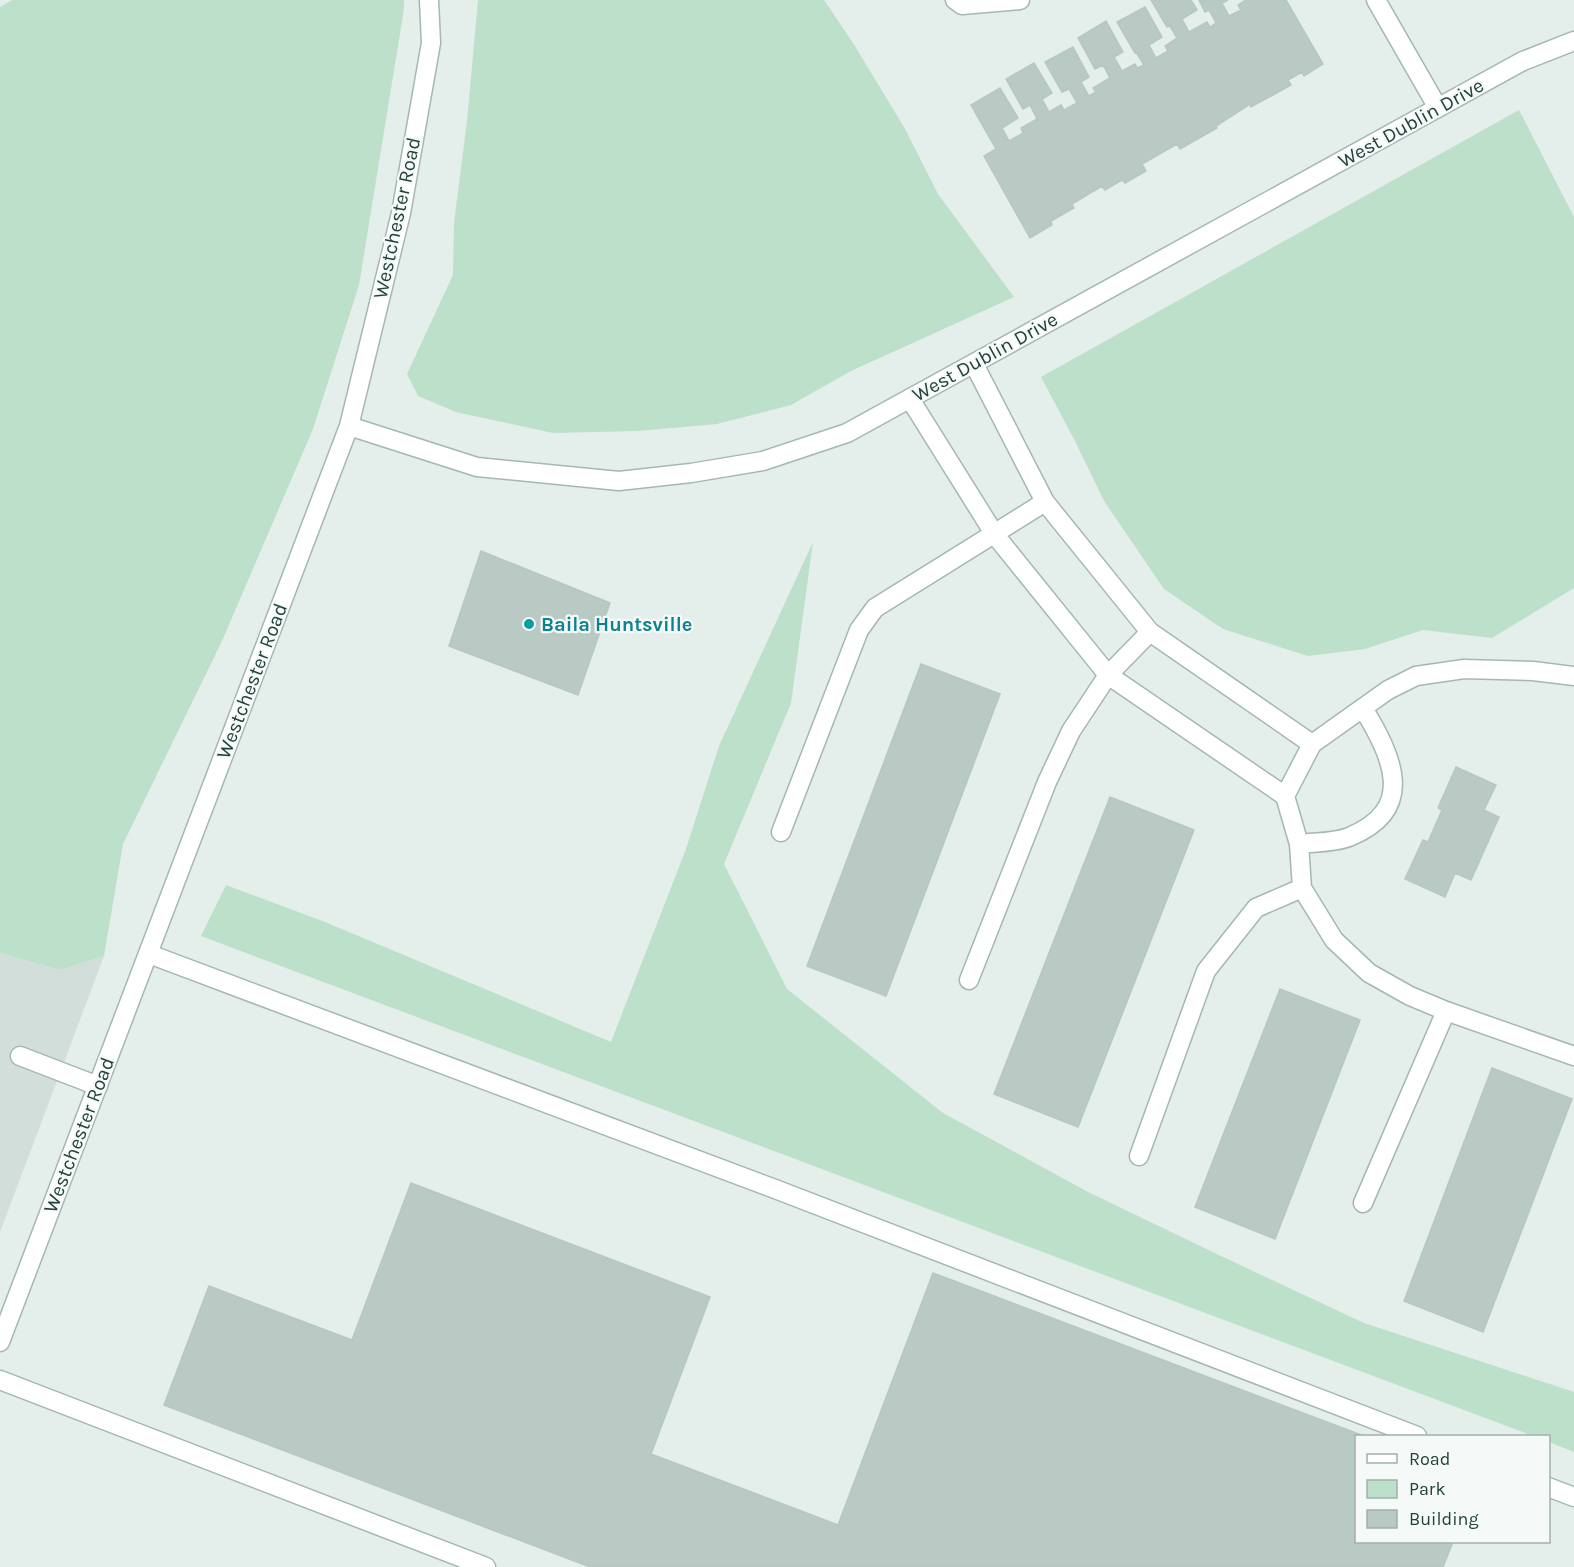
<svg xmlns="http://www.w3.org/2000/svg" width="1574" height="1567" font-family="Karla,sans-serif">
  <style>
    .built { fill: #d2deda }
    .green { fill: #bce0ca }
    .building { fill: #b9c9c4; stroke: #b6c8c3; stroke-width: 1.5 }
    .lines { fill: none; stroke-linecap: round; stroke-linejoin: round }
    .service-casing { stroke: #a6b7b3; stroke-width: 21 }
    .minor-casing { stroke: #a6b7b3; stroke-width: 21 }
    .tertiary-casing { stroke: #a6b7b3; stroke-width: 21 }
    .service { stroke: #fff; stroke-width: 18 }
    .minor { stroke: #fff; stroke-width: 18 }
    .tertiary { stroke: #fff; stroke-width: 18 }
    .culture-dot { fill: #0f9aa8; stroke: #f5faf8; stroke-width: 2 }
    .labels { text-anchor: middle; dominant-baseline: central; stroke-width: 4.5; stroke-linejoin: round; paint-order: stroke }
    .street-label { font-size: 20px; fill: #22413c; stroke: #f5faf8 }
    .culture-label { font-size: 20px; font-weight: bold; fill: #0d838f; stroke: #f5faf8; text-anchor: start }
  </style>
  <rect width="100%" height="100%" fill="#e4eeeb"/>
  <path class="built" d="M0,953L60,970L104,956L0,1232Z"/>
  <path class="green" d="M12,0H404V9L359,285L313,429L222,641L123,844L104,956L60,970L0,953V7Z
    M478,0H824L853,43L904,127L938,194L1014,297L851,371L791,405L717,424L638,431L553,433L456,412L418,396L407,374L453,275L454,223L467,121Z
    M1519,110L1574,217V588L1492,638L1423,630L1365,649L1308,656L1223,629L1164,589L1104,501L1075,441L1041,377Z
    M813,542L791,703L724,864L787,989L943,1113L1088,1192L1221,1256L1364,1323L1574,1392V1452L1549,1442L1548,1436H1533L201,936L226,885L325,922L611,1042L686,849L719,746Z"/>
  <path class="building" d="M1151,0H1191L1197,10L1182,19L1189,32L1207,22L1210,27L1216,23L1209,10L1205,12L1199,0H1228L1222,3L1229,16L1241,10L1238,5L1246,0H1286L1323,64L1304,76L1302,72L1288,80L1291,85L1251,107L1250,104L1216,126L1217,128L1180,149L1177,144L1142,164L1146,171L1125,183L1122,180L1105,190L1102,186L1072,204L1074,208L1051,221L1052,225L1030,238L984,156L996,149L971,105L1000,88L1018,118L1002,128L1009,141L1023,133L1021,128L1037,119L1030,105L1023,109L1006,79L1034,63L1052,93L1042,99L1049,112L1061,105L1064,110L1077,103L1069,89L1062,92L1045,62L1073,47L1089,77L1081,82L1089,96L1096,92L1093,88L1110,78L1103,65L1095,69L1078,38L1106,21L1123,52L1114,57L1122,71L1135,64L1137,68L1144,65L1136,52L1135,53L1117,22L1145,7L1162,37L1149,45L1156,58L1168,51L1165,46L1177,38L1170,26L1167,27Z
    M481,551L610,603L578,695L449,646Z
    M921,664L1000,694L886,996L807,966Z
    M1456,767L1496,785L1484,810L1499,817L1471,880L1455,873L1445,897L1405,879L1423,840L1428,842L1442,810L1438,808Z
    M1110,797L1194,830L1078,1127L994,1094Z
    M1280,989L1360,1020L1275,1239L1195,1207Z
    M1492,1068L1572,1099L1483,1332L1404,1301Z
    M411,1183L710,1297L651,1454L838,1525L933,1273L1364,1436H1356V1542H1453L1443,1567H590L164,1405L209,1286L352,1340Z"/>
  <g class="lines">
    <defs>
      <path id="service" d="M955,0L962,5L1020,0
        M974,364L1045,502L1150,632L1312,744
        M910,399L995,535L1108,675L1285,796
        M1574,676L1533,671L1464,669L1416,676L1388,690L1312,744L1285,796L1299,844L1302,888L1334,940L1369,973L1410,996L1446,1011L1574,1056
        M781,832L859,630L875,608L1045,502
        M1299,844C1314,842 1334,843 1349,837C1418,809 1392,756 1363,708
        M149,954L775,1189L1417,1436
        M969,980L1047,782L1071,731L1108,675L1150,632
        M20,1056L98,1086
        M1139,1156L1206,971L1256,908L1302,888
        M1363,1203L1446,1011
        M0,1380L486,1567
        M1548,1487L1574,1497"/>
      <path id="minor" d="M1376,0L1438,108"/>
      <path id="tertiary" d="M349,426L477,467L619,481L691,473L763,461L847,433L1523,61L1574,41
        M0,1342L349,426L401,213L431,43L429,0"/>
    </defs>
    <use href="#service" class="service-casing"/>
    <use href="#minor" class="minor-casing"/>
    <use href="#tertiary" class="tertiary-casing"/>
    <use href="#service" class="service"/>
    <use href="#minor" class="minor"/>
    <use href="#tertiary" class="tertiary"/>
  </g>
  <circle class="culture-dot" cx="529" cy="624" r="6"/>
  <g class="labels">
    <g class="street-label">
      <text transform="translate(1411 123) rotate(-29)">West Dublin Drive</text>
      <text transform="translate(397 218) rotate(-78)">Westchester Road</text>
      <text transform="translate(985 357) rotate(-29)">West Dublin Drive</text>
      <text transform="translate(252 681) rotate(-69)">Westchester Road</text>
      <text transform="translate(79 1135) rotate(-69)">Westchester Road</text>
    </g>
    <g class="culture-label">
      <text x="541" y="624">Baila Huntsville</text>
    </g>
  </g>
  <rect x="1355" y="1435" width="195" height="108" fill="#f5faf8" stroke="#a1b0ad" stroke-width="1.5"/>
  <rect x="1367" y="1454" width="30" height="9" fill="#ffffff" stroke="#a1b0ad" stroke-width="1.5"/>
  <text x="1409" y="1465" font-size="18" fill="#22413c">Road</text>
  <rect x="1367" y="1480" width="30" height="18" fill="#bce0ca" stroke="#a1b0ad" stroke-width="1.5"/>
  <text x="1409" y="1495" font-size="18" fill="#22413c">Park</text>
  <rect x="1367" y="1510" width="30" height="18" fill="#b9c9c4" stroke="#a1b0ad" stroke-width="1.5"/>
  <text x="1409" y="1525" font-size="18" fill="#22413c">Building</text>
</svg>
